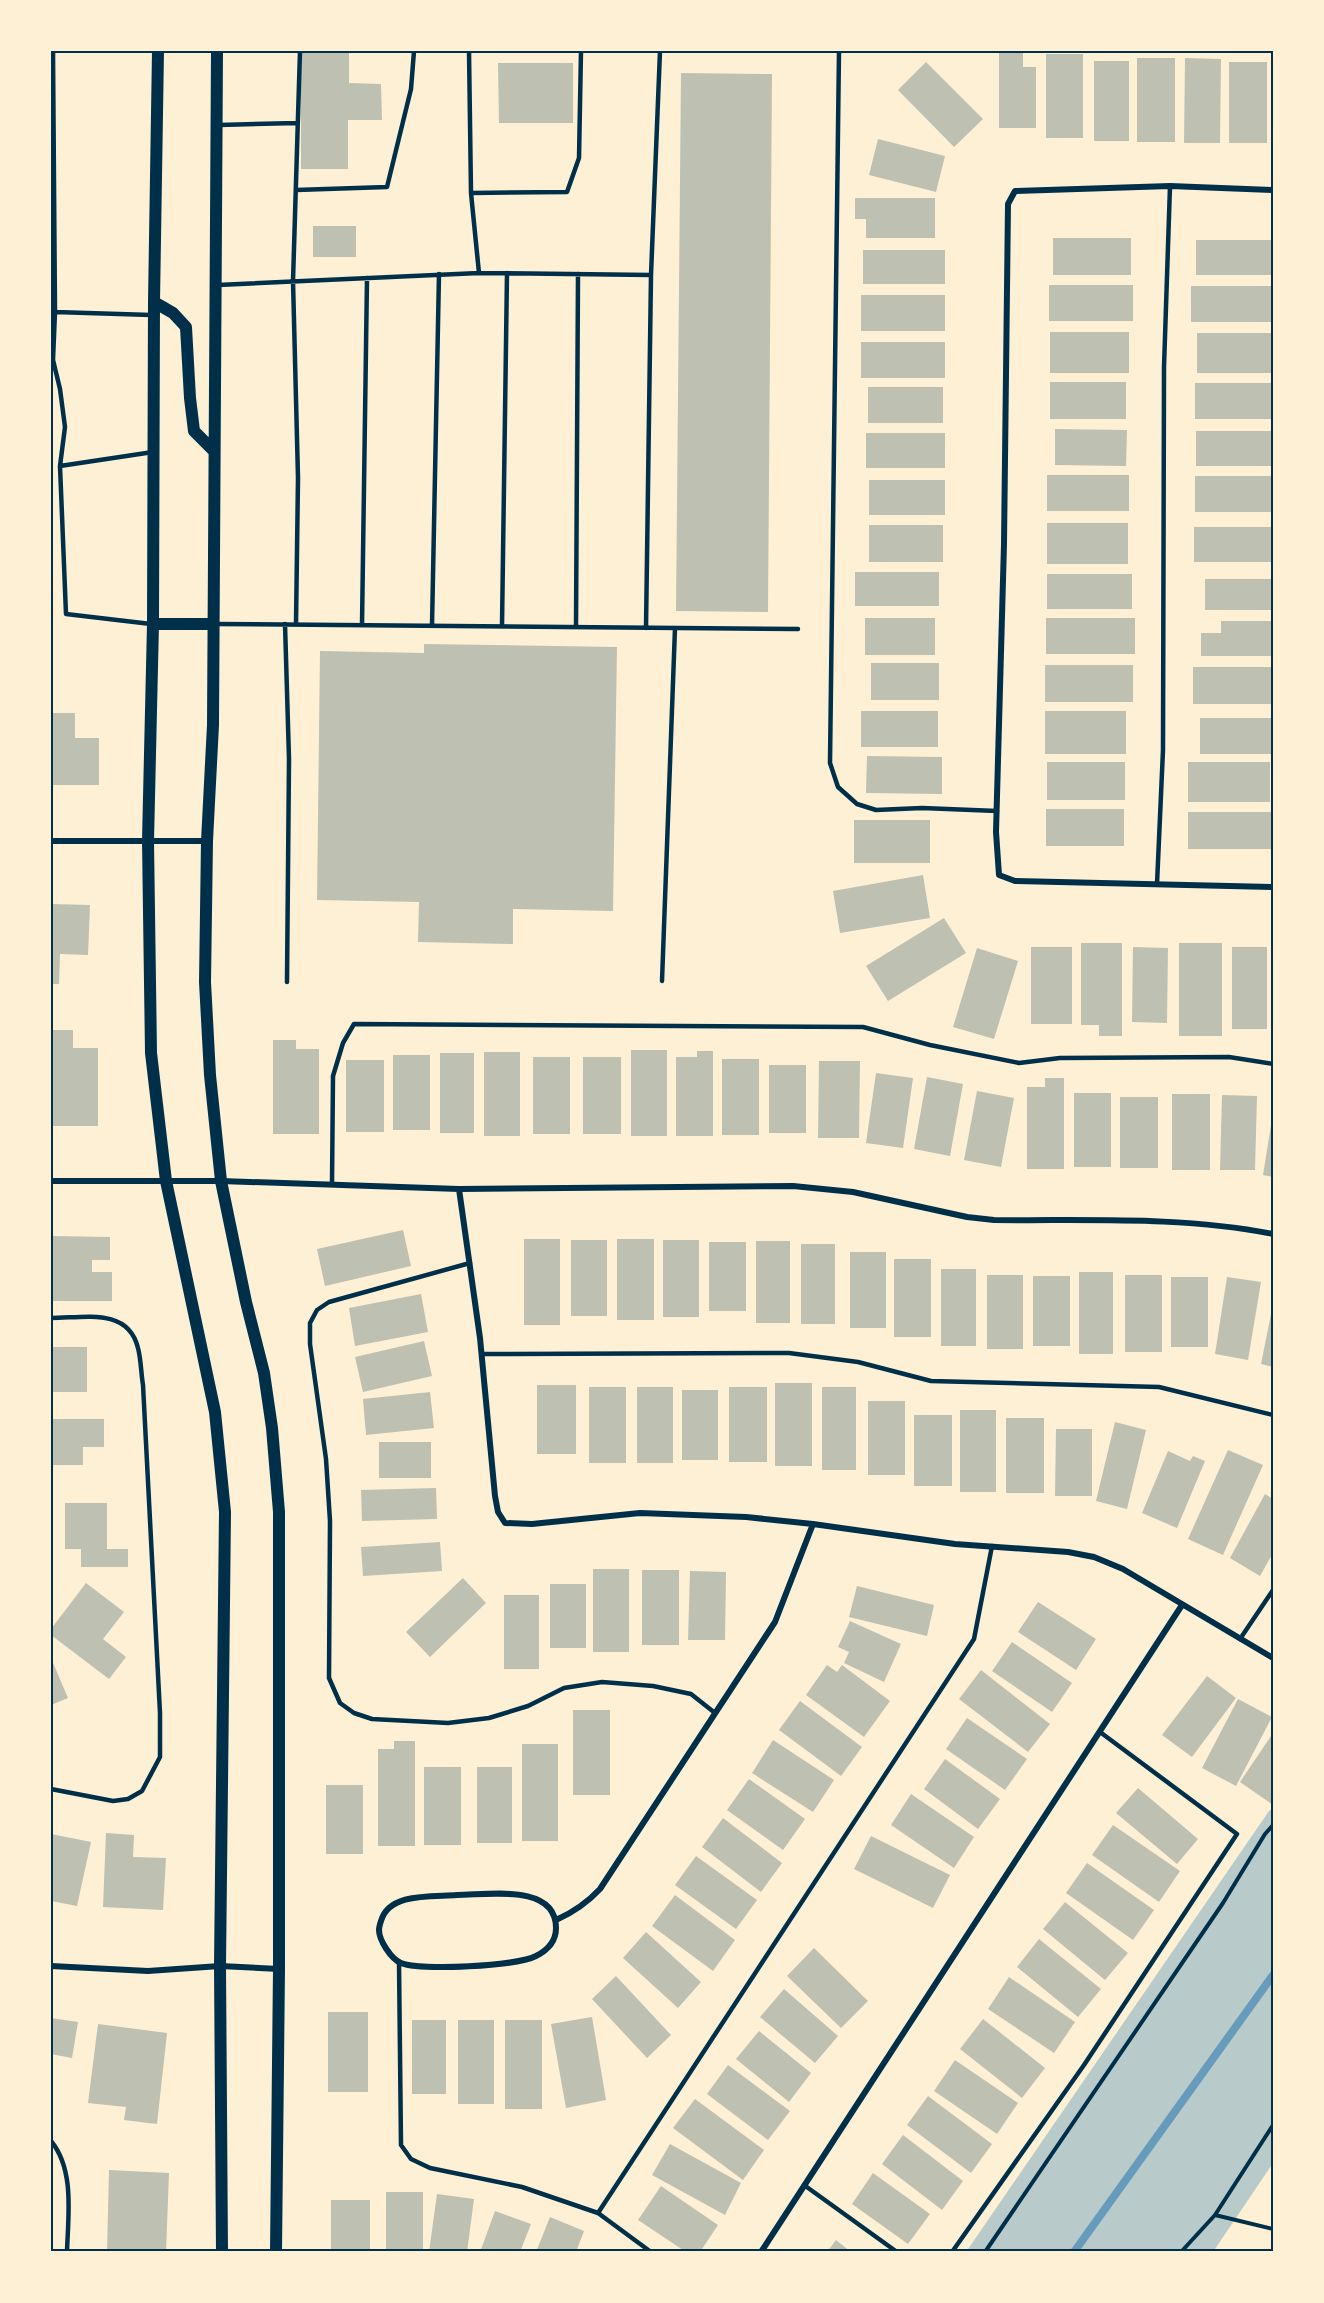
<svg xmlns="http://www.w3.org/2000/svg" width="1324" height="2303" font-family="Rubik,sans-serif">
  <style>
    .green { fill: #b9caca }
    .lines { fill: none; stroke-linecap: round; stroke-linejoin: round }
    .stream { stroke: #669bbc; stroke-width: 8 }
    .building { fill: #bec0b2 }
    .path { stroke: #003049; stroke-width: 4 }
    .service { stroke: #003049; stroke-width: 4.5 }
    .minor { stroke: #003049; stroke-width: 6 }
    .secondary { stroke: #003049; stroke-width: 12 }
    .neatline { fill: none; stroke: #003049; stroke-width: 2 }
  </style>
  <rect width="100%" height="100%" fill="#fdf0d5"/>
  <path class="green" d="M1273,1808V2163L1213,2252H966L1269,1811Z"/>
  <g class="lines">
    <path class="stream" d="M1074,2252L1273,1975"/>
  </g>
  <path class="building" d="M301,51H349V83L381,84L382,120H348V169H301Z
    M999,51H1023V67H1036V128H999Z
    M1046,54H1083V138H1046Z
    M1137,58H1175V142H1137Z
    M1185,58L1221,59L1220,143H1184Z
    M1094,61H1129V141H1094Z
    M926,62L983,119L954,147L898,90Z
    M1229,62H1267V143H1229Z
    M498,63H573V123H499Z
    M681,73L772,74L768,612L676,611Z
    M878,139L945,156L936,192L869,175Z
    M855,198H935V238H866V219H855Z
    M313,226H356V257H313Z
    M1053,238H1131V275H1053Z
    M1196,240H1273V275H1196Z
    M863,250H945V284H863Z
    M1049,285H1133V321H1049Z
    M1191,286H1273V322H1191Z
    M861,295H945V331H861Z
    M1050,332H1129V373H1050Z
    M1197,333H1273V373H1197Z
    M861,342H945V378H861Z
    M1050,382H1126V419H1050Z
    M1195,383H1273V419H1195Z
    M868,387H943V423H868Z
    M1055,429L1127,430L1126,466L1055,465Z
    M1196,431H1273V466H1196Z
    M866,433H945V468H866Z
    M1047,475H1129V511H1047Z
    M1195,476H1273V512H1195Z
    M869,480H945V515H869Z
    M1047,523H1128V564H1047Z
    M869,525H943V562H869Z
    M1194,527H1273V562H1194Z
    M855,572H939V606H855Z
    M1047,574H1132V609H1047Z
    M1205,579H1273V610H1205Z
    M865,618H935V655H865Z
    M1046,618H1135V654H1046Z
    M1221,621H1273V656H1201V633H1221Z
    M424,644L617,647L613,911L513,909V944L418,942L419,902L317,900L320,651L424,653Z
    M871,663H939V700H871Z
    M1045,665H1133V702H1045Z
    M1193,667H1273V704H1193Z
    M861,711H938V747H861Z
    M1045,711H1126V754H1045Z
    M51,713H75V738H99V785H51Z
    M1200,718H1271V754H1200Z
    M867,756L942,757V794L866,793Z
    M1047,762H1125V800H1047Z
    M1188,762H1270V802H1188Z
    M1046,809H1124V846H1046Z
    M1188,812H1272V849H1188Z
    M854,820H930V863H854Z
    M923,875L930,918L840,933L833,891Z
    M51,904L90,905L88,955L60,954L59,984H51Z
    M944,918L966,953L888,1001L866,966Z
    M1081,943H1122V1036H1099V1025H1081Z
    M1179,943H1222V1036H1179Z
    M1031,947H1072V1024H1031Z
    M1133,947L1168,948L1167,1023L1132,1022Z
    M1232,947H1267V1029H1232Z
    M977,948L1018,961L994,1039L953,1027Z
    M51,1030H73V1048H98V1126H51Z
    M273,1040H296V1049H319V1134H273Z
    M631,1050H667V1136H631Z
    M697,1051H713V1136H676V1057H697Z
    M484,1052H520V1136H484Z
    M440,1053H474V1133H440Z
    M393,1055H430V1130H393Z
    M533,1057H570V1134H533Z
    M583,1057H621V1134H583Z
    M722,1059H759V1135H722Z
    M346,1060H384V1132H346Z
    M819,1061H860L859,1138H818Z
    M769,1065H806V1133H769Z
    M876,1073L913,1078L903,1148L866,1143Z
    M927,1077L963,1084L950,1156L914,1149Z
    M1045,1078H1064V1169H1027V1087H1045Z
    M977,1091L1014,1098L1001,1167L964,1160Z
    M1074,1093H1111V1167H1074Z
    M1172,1094H1210V1170H1172Z
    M1222,1095L1257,1096L1255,1170H1220Z
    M1120,1097H1158V1168H1120Z
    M1272,1119H1273V1177L1263,1175Z
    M403,1230L411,1266L325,1286L317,1249Z
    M51,1236L110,1237V1260H92V1272H112V1301H51Z
    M524,1239H560V1325H524Z
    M617,1239H654V1320H617Z
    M571,1240H607V1316H571Z
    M663,1240H699V1317H663Z
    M756,1241H790V1323H756Z
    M709,1242H746V1311H709Z
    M801,1244H835V1324H801Z
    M850,1252H886V1328H850Z
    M894,1259H931V1337H894Z
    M941,1269H976V1346H941Z
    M1079,1272H1113V1354H1079Z
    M987,1275H1023V1349H987Z
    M1125,1275H1162V1352H1125Z
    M1033,1276H1070V1346H1033Z
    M1171,1277H1208V1347H1171Z
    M1227,1277L1261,1282L1248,1360L1215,1354Z
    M421,1294L428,1332L355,1346L349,1308Z
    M1272,1309L1273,1310V1367L1261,1364Z
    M424,1341L432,1376L363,1392L355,1357Z
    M51,1347H87V1392H51Z
    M775,1383H812V1466H775Z
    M537,1385H576V1454H537Z
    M589,1387H626V1463H589Z
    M637,1387H673V1463H637Z
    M729,1387H767V1462H729Z
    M822,1387H856V1470H822Z
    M682,1390H718V1460H682Z
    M430,1392L434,1428L366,1435L363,1399Z
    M868,1401H905V1475H868Z
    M960,1410H996V1492H960Z
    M914,1415H952V1486H914Z
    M1006,1418H1044V1493H1006Z
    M51,1419H104V1447H83V1465H51Z
    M1115,1422L1146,1430L1127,1509L1096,1501Z
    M1056,1429H1092V1496H1055Z
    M379,1442H431V1478H379Z
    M1228,1450L1263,1465L1223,1555L1188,1539Z
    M1168,1451L1190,1461L1193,1456L1205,1461L1177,1528L1142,1513Z
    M436,1488L437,1519L362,1521L361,1490Z
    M1265,1494L1273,1499V1553L1260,1576L1230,1558Z
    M65,1503H107V1549H128V1567H81V1549H65Z
    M440,1542L442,1571L363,1576L361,1547Z
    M593,1569H629V1652H593Z
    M642,1570H679V1645H642Z
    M690,1571L726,1572L725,1640H688Z
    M463,1578L486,1603L430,1657L406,1632Z
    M86,1583L124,1612L103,1639L126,1657L109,1679L51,1635V1629Z
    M550,1584H586V1648H550Z
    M857,1586L934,1605L927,1636L849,1617Z
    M504,1595H539V1669H504Z
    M1038,1602L1096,1639L1076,1670L1018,1632Z
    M850,1621L901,1644L884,1682L844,1663L849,1652L838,1647Z
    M1012,1642L1072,1683L1052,1712L992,1671Z
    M51,1658L68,1698L51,1705Z
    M827,1665L837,1672L842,1665L890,1701L864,1737L806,1695Z
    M981,1670L1050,1724L1028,1752L959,1699Z
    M1207,1676L1236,1698L1192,1757L1162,1735Z
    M1238,1699L1272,1717L1236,1786L1202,1768Z
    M800,1701L862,1747L841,1776L779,1730Z
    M573,1710H610V1795H573Z
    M967,1718L1027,1759L1005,1790L946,1749Z
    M1273,1733V1805L1240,1782Z
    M773,1740L834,1780L813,1812L752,1773Z
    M394,1741H415V1846H378V1749H394Z
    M522,1744H558V1841H522Z
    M945,1759L1000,1799L978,1829L924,1789Z
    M424,1767H461V1845H424Z
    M477,1767H512V1843H477Z
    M749,1779L805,1819L783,1850L727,1810Z
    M326,1785H363V1854H326Z
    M1138,1788L1198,1839L1177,1864L1116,1813Z
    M911,1794L974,1837L954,1868L891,1825Z
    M723,1818L782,1863L761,1892L702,1847Z
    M1113,1825L1180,1871L1159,1902L1092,1855Z
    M106,1833L134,1835L133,1857L166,1858L163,1910L103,1907Z
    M51,1834L91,1842L77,1906L51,1901Z
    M871,1836L950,1875L933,1908L854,1869Z
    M696,1856L757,1900L736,1929L675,1885Z
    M1087,1863L1154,1910L1133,1940L1066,1893Z
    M675,1895L735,1940L713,1971L652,1926Z
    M1065,1902L1128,1953L1105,1980L1043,1929Z
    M646,1932L701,1982L678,2008L623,1958Z
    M1039,1939L1101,1989L1078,2017L1017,1967Z
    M814,1948L868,2001L841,2028L787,1976Z
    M616,1976L671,2035L647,2058L592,1999Z
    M1009,1977L1075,2022L1054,2053L988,2009Z
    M784,1989L838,2036L815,2063L760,2017Z
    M328,2012H368V2092H328Z
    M592,2017L606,2100L566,2108L551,2024Z
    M51,2018L78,2022L72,2058L51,2054Z
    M983,2019L1045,2068L1022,2098L960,2049Z
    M412,2020H446V2094H412Z
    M458,2020H494V2104H458Z
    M505,2020H542V2109H505Z
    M98,2024L167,2033L157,2124L124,2120L126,2107L88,2103Z
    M759,2031L811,2073L789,2102L736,2059Z
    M955,2060L1018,2103L997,2134L934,2091Z
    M728,2065L790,2111L768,2140L707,2094Z
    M928,2096L992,2144L971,2173L907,2125Z
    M695,2099L764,2150L743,2180L673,2128Z
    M903,2135L963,2181L942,2210L882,2164Z
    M670,2144L741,2183L725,2215L652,2175Z
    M109,2170L169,2173L166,2252H107Z
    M873,2173L930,2214L908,2244L852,2204Z
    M661,2186L718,2225L700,2252H686L638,2220Z
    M386,2192H423V2252H386Z
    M437,2194L474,2199L467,2252H429Z
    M331,2200H370V2252H331Z
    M495,2211L531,2224L520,2252H480Z
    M550,2217L584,2231L576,2252H536Z
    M836,2240L851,2252H827Z"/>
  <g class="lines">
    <path class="path" d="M1215,2215L1273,2229
      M985,2252L1223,1903L1265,1834L1273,1825
      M1181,2252L1215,2215L1273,2125"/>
    <path class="service" d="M53,51L55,312L151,315
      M469,51L471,193
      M581,51L579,158L567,192L471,193L479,273L651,275
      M839,51L830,763L838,787L857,804L876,810L922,808L997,811
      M219,125L297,123
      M296,190L387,187L411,89L414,51
      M218,285L479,273
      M55,312L53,360L60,389L65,427L60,466
      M151,624L66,614L60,466L153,452
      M216,624L798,629
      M285,624L289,759L287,982
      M296,624L298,478L293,281L300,51
      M362,625L367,278
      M432,626L439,274
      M502,626L507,273
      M576,627L578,274
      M646,628L651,275L660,51
      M1157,884L1163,750L1164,367L1170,186
      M662,981L675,628
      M332,1184L333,1076L343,1043L354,1024L863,1027L930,1045L1019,1063L1060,1058L1229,1057L1273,1064
      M470,1263L329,1302L317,1310L310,1323V1344L326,1459L330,1521L329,1678L340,1703L354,1713L372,1719L448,1723L489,1718L528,1706L564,1688L602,1682L653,1686L691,1694L715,1713
      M51,1318C84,1318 128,1307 138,1348C141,1359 141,1373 143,1385L160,1713V1757L142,1791L128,1799L113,1801L51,1789
      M482,1354L789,1353L858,1362L931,1381L1159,1387L1273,1415
      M1240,1639L1273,1590
      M399,1962L401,2145L411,2159L430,2168L522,2187L598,2213L651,2252
      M51,2141C75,2170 68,2216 67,2252
      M804,2185L897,2252
      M598,2213L974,1639L992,1546
      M952,2252L1084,2065L1237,1834L1100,1732"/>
    <path class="minor" d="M1273,190L1170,186L1015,191L1008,204L1004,544L996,832L999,875L1015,881L1273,887
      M51,841H207
      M51,1181H221L459,1189L793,1186L853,1192L967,1217L994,1220C1087,1221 1182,1216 1273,1234
      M459,1189L480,1338L495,1496L498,1512L505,1523L532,1524L640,1513L746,1517L813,1524L955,1544L1068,1552L1094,1557L1123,1569L1273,1658
      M457,1895C488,1895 556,1883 556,1928C556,1942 548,1950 536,1956C517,1966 421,1971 401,1963C391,1959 379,1940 379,1930C379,1927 380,1924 381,1921C389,1892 433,1897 457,1895Z
      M556,1920C574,1912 587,1903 600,1889L775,1622L813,1524
      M51,1966L148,1971L220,1966L279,1969
      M761,2252L1182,1605"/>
    <path class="secondary" d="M158,51L154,302L153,624L148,841L151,1053L166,1181L215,1412L225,1512L220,1966L222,2252
      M217,51L213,725L207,841L205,982L210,1075L221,1181L246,1302L264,1373L272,1428L279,1512V1969L276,2252
      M154,302L173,313L186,327L190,398L194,431L214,451
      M153,624H214"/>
  </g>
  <rect width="1324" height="2303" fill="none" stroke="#fdf0d5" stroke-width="105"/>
  <rect x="52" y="52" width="1220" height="2198" class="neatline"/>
</svg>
